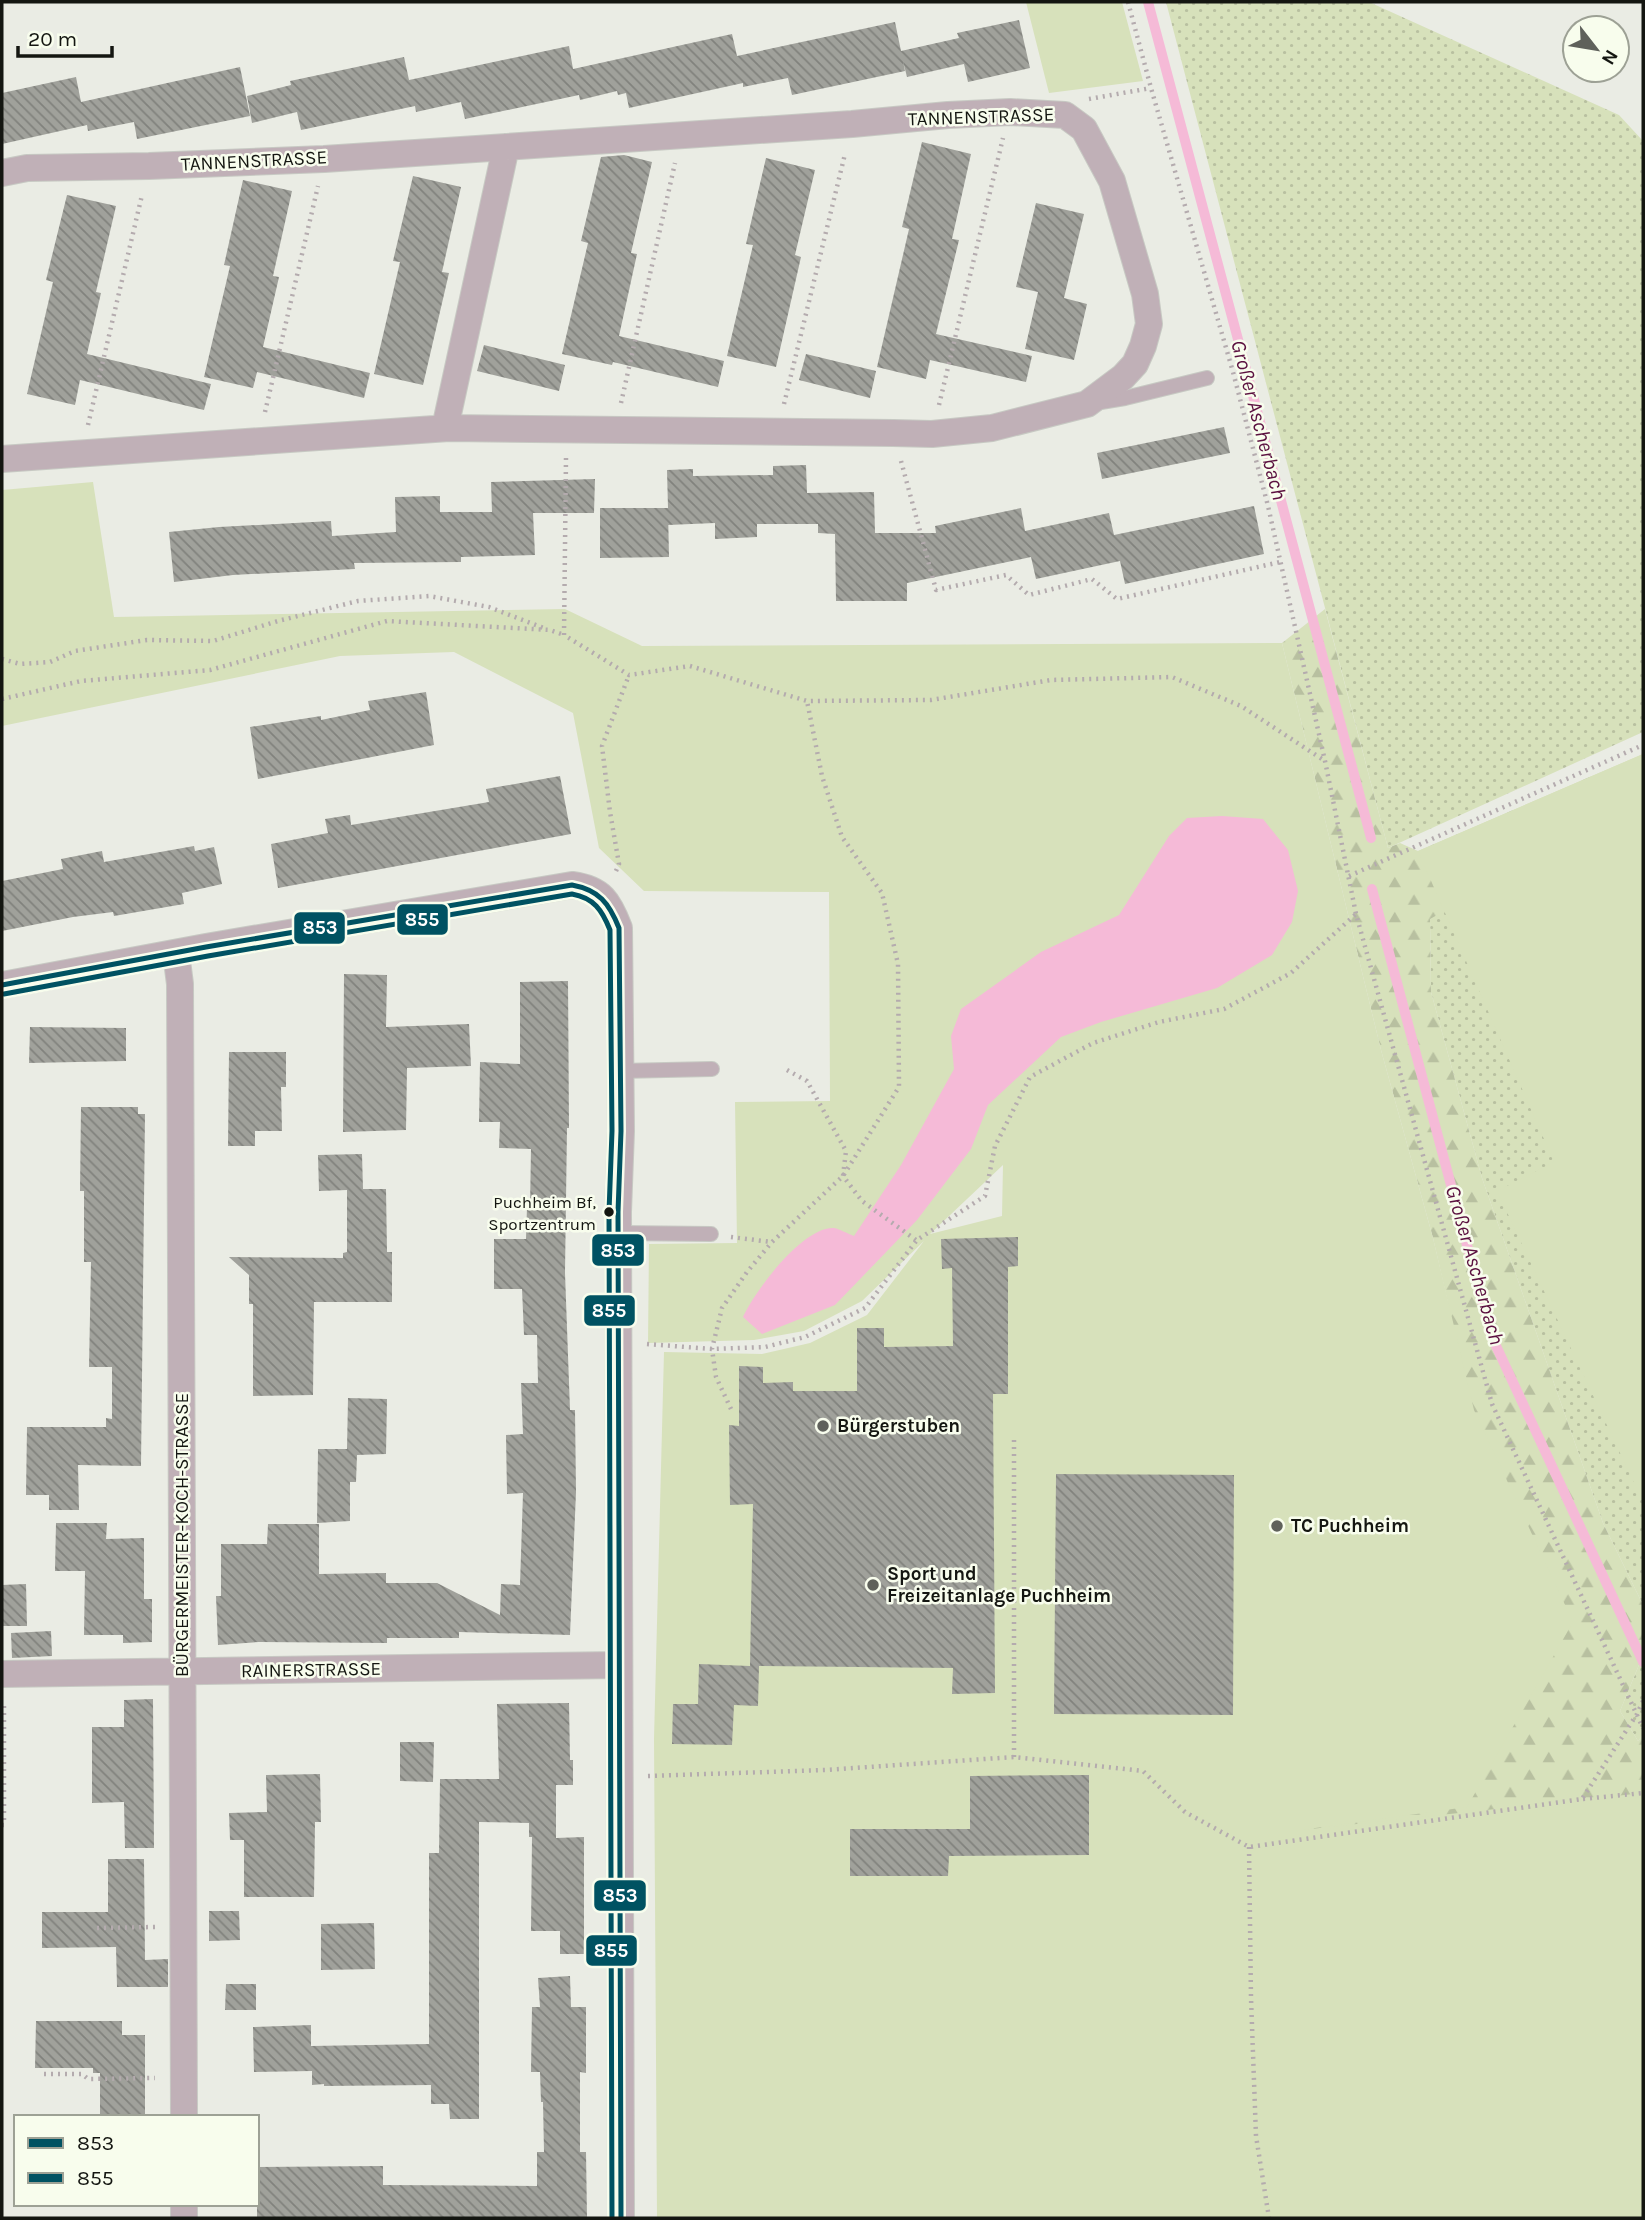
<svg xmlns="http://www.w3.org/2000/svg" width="1645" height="2220" font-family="Karla,sans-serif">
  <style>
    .grass { fill: url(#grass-dots) }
    .forest { fill: url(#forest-firs) }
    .green { fill: #d7e1bb; fill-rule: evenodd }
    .water { fill: #f5bad7 }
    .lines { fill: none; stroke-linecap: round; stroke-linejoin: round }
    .stream { stroke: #f5bad7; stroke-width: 10 }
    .building { fill: url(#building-back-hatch) }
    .service-casing { stroke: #c7c9c3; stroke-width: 16 }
    .minor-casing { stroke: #c7c9c3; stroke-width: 28 }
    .path { stroke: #b4abae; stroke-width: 4.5; stroke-dasharray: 2 5; stroke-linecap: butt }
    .service { stroke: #c0b0b7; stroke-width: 14 }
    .minor { stroke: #c0b0b7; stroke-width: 26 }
    .bus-1-casing { stroke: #f8fded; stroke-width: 10 }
    .bus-2-casing { stroke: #f8fded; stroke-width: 10 }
    .bus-1 { stroke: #005262; stroke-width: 5 }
    .bus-2 { stroke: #005262; stroke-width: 5 }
    .bus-dot { fill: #141611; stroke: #f8fded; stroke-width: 2.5 }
    .poi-dot { fill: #5f615b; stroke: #f8fded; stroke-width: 2.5 }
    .labels { text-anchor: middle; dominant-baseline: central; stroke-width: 5; stroke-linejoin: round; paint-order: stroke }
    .bus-label { font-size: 17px; fill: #141611; stroke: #f8fded; text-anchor: end }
    .street-label { font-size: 19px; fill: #141611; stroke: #f8fded }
    .poi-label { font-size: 19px; font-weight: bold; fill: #141611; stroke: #f8fded; text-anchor: start }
    .water-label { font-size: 21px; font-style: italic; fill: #5b1140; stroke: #f8fded }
    .line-badge { stroke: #f8fded; stroke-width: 2.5 }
    .badge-label { font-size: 19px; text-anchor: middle; font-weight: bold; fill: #fff }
  </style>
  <defs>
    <pattern id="grass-dots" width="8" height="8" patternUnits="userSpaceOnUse" patternTransform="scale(1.75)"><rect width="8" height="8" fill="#d7e1bb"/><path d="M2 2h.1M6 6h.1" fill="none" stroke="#b8c0a0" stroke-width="1.8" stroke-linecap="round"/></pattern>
    <pattern id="forest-firs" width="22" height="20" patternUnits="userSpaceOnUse" patternTransform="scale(1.75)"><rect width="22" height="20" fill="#d7e1bb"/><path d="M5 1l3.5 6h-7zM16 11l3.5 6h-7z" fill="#b8c0a0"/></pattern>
    <pattern id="building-back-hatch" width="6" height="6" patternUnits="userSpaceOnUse" patternTransform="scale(1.75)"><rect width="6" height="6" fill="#a0a19b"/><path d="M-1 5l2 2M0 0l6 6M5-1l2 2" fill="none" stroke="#81827d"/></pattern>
  </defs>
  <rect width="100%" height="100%" fill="#eaece4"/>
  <path class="grass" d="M1166,2H1369L1619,115L1643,141V732L1388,848Z
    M1643,800V1605L1603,1523L1482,1178L1431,992L1430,918Z
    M1643,1655V1735L1638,1741L1620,1711Z"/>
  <path class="forest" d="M1325,609L1388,848L1400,843L1418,851L1643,754V800L1430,919L1431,992L1482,1178L1603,1523L1643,1605V1655L1620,1711L1638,1741L1643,1735V1824L1320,1874L1259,1789L1451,1551L1448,1303L1433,1238L1381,1050L1282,643Z"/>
  <path class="green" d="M1026,2H1122L1143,81L1049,93Z
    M93,482L114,617L565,609L642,646L1282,643L1381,1050L1433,1238L1474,1410L1573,1622L1467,1807L1301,1830L1643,1793V2218H657L654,1739L664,1352L762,1354L810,1343L867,1315L924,1241L862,1301L804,1331L754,1340L648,1343L649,1244L737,1243L735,1102L830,1101L829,892L644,891L599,848L573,713L454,652L340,656L2,726V490ZM1003,1165L1002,1216L930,1234Z
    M1643,754V1502L1497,1191L1554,1162L1418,851Z"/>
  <path class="water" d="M1222,816L1263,819L1288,850L1298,891L1292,922L1272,955L1217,988L1101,1022L1061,1037L988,1105L971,1149L917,1220L835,1305L762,1334L743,1317C754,1292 803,1226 834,1228C840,1229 848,1234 854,1236L901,1165L954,1069L951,1036L961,1009L1041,952L1119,915L1169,836L1187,818Z"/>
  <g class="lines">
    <path class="stream" d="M1148,2L1371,838
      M1372,889L1491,1335L1643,1662"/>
  </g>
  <path class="building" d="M1019,20L1030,68L968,82L964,64L907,77L903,61L905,71L792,95L788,78L743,87V83L629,108L626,93L618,95L617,91L580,100L579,95L465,119L461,102L416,112L415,106L301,130L297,112L252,123L247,96L291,85L290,81L404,57L409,80L569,46L573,69L732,34L737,56L895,22L901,51L959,38L957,33Z
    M240,67L250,116L137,139L134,122L88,131L87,125L2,144V93L76,77L81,102Z
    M922,142L971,154L952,239L959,240L936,334L1032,356L1026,382L930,360L926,379L877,367L909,229L902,227Z
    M624,155L652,162L631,253L637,254L619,336L724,361L718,387L613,362L612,365L562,354L588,243L581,241L601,157Z
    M766,158L815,170L795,255L801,257L776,367L727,356L753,245L746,244Z
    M413,176L461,187L442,272L449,273L423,385L374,374L400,262L393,261Z
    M243,180L292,191L273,276L279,277L263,347L370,373L364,398L257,372L253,388L204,377L230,266L224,265Z
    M67,195L116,206L96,292L101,293L87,354L211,384L204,410L80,380L75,405L27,394L53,282L46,280Z
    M1036,203L1084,214L1064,298L1087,304L1074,360L1025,349L1038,292L1016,287Z
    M484,345L565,365L559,391L477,371Z
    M806,354L876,371L870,398L799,380Z
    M1224,427L1230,453L1102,479L1097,453Z
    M806,465L807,493L874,492L875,533H936L935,526L1021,508L1025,531L1109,513L1114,535L1254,506L1264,554L1125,584L1120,561L1036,579L1031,557L907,583V601H836L835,534L818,533V524H757V537L715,539V523L668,525V509L669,557L600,558V508H668L667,470L693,469V476L773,475V466Z
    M595,479L594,513H533L535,555L461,557V562L354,563L355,569L233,575L174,582L169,532L219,527L331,521L332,536L396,532L395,497L440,496V512H492L491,482Z
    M426,692L434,745L258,779L250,727L321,716V720L370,710L368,701Z
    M560,776L571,834L278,888L271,844L328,833L325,819L350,815L351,825L489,802L486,789Z
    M194,846L195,851L214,847L222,884L182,893L184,904L114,916L113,912L73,917L2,931V881L63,869L61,859L102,851L104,862Z
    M344,974L387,975L386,1027L469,1024L471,1066L407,1068L406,1130L343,1132Z
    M568,981L569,1128H567L565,1273L570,1410H575L576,1492L570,1635L459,1632V1638H387V1643L259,1642L218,1645L216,1596H221V1544H267L268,1524H319V1574L386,1573V1583H437L500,1615L501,1584L520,1585L523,1493L507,1494L506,1435L523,1434L521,1383H538L537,1335H524L522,1289H494V1239H526L527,1207H530L531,1149L499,1148L500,1122H479L480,1062L520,1064V982Z
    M30,1027L126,1028V1061L29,1063Z
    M229,1052H286V1087H281L282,1131H255V1146H228Z
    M81,1107H138V1114H145L141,1466L78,1465L79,1510H49V1495H26L27,1427H106V1418L112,1419V1367H89L91,1262H84V1191H80Z
    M362,1154L363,1189H386L387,1252H392V1302H314L313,1395L253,1396V1304H249V1275L229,1257L343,1258V1253L347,1252V1190L319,1191L318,1155Z
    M1018,1237V1266L1008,1267V1394H993L995,1693L952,1694L953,1668L754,1666H759L758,1706L734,1705L732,1745L672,1744L673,1704H698L699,1664L750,1666L753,1504L730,1505L729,1425L739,1426V1366L763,1367V1383L793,1382V1391H857V1328H884V1347L953,1346L952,1268L942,1269L941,1239Z
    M348,1398L387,1399L386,1454L357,1455L356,1482H350V1521L317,1523L318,1449H347Z
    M1056,1474L1234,1475L1233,1715L1054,1714Z
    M56,1523H107L106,1539L144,1538V1599H152V1642L123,1643V1635H84L85,1571H55Z
    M26,1584L27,1626H2V1585Z
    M51,1631L52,1656L12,1658L11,1633Z
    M153,1699L154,1848H125L124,1802L92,1803V1727H124V1700Z
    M569,1703L570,1760H573V1785H556V1838L584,1837V1954H560V1931H531L532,1837H529V1823L479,1822V2119H450L449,2104H431V2085L324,2086V2084L312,2085V2071L254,2072L253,2027L311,2025V2046L429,2044V1853H439L440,1779H499L497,1704Z
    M400,1742H434L433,1782L400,1781Z
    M320,1774L321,1822H315L314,1897H244V1840H230L229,1813L267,1812L266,1775Z
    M1089,1775V1855L949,1856L948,1876H850V1829H970V1776Z
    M108,1859H144L145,1960L168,1959V1987H117L116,1947L42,1948V1912H108Z
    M209,1911H239L240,1940L209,1941Z
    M374,1923L375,1969L321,1970V1924Z
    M570,1976L571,2007H586V2073L580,2072V2152H586L587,2218H257V2167L383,2166V2185L537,2186V2152H544L543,2102H541L540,2072H531L532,2007H540L538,1978Z
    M226,1984H256V2010H225Z
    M36,2021H122V2035H145V2117H100V2073H93V2068H35Z"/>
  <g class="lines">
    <defs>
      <path id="service" d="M1095,403L1125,398L1207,378
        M620,1071L712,1069
        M619,1233L711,1234"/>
      <path id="minor" d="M2,173L27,168L149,166L324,159L852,124L948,115L1010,112L1065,115L1084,129L1112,181L1145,294L1149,324L1143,346L1135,364L1123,377L1087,404L992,428L932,434L893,433L449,428L2,459
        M445,428L506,147
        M176,953L180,984L184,2117
        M2,985L206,947L572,885C602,889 609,902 619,928L621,1131L618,1212L621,2218
        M2,1674L619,1665
        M184,2204V2218"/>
    </defs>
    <use href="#service" class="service-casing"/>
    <use href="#minor" class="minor-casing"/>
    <path class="path" d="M1128,2L1151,88L1233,372L1268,506L1325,761L1356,914L1492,1404L1643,1728
      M1089,99L1151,88
      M621,403L675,163
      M784,404L845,154
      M939,405L1003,138
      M265,412L318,186
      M88,425L142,195
      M566,458L564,635L629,675L690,666L807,701L931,700L1051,680L1172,677L1241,706L1325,761
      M901,461L936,590L1006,575L1029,595L1092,579L1117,599L1280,562
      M2,659L20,664L50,662L75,651L147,640L213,641L278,621L358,601L429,596L489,607L546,629
      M2,699L81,681L210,670L387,621L550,630L564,635
      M616,871L619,864L610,812L602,746L629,675
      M1349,876L1643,745
      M787,1070L807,1081L846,1151L843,1176L862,1201L916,1240
      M731,1237L771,1242
      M647,1344L712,1349L765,1347L805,1337L865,1308L917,1240L985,1196L995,1146L1030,1077L1093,1043L1159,1022L1224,1009L1291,973L1356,914
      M731,1409L716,1377L712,1349L722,1308L747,1272L772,1242L843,1176L899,1087L898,964L882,893L842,837L822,776L807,701
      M1014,1440V1757
      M648,1776L825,1770L1014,1757L1143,1771L1185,1812L1249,1847L1582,1799L1637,1714L1643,1701
      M1583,1799L1643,1793
      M2,1825H4V1703
      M1249,1847L1251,1998L1256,2136L1269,2218
      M97,1928L155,1927
      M44,2074H82L88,2079L155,2078"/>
    <use href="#service" class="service"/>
    <use href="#minor" class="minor"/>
    <defs>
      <path id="bus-1" d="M2,985L206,947L572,885C599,890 609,903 619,928L621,1131L618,1212L621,2218"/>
      <path id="bus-2" d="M4,994L208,956L572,894C594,898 602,910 610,930L612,1131L609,1212L612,2218"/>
    </defs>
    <use href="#bus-1" class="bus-1-casing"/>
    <use href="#bus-2" class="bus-2-casing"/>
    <use href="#bus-1" class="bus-1"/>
    <use href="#bus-2" class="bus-2"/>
  </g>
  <circle class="bus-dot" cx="609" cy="1212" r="6"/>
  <g class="poi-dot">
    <circle cx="823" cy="1426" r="7"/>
    <circle cx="1277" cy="1526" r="7"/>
    <circle cx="873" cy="1585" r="7"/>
  </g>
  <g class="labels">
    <g class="bus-label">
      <text x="596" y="1202">Puchheim Bf,<tspan x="596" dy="22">Sportzentrum</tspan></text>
    </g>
    <g class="street-label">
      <text transform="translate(981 117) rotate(-2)">TANNENSTRASSE</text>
      <text transform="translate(254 161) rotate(-3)">TANNENSTRASSE</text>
      <text transform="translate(182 1535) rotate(-90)">BÜRGERMEISTER-KOCH-STRASSE</text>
      <text transform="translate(311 1670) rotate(-1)">RAINERSTRASSE</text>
    </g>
    <g class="poi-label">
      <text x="837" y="1426">Bürgerstuben</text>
      <text x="1291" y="1526">TC Puchheim</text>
      <text x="887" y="1574">Sport und<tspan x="887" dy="22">Freizeitanlage Puchheim</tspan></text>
    </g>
    <g class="water-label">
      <text transform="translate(1259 420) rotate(75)">Großer Ascherbach</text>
      <text transform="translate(1475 1265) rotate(74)">Großer Ascherbach</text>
    </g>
  </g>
  <g class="line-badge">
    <rect x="396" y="903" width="53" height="33" rx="7" fill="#005262"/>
    <rect x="293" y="911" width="53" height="34" rx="7" fill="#005262"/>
    <rect x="591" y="1233" width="54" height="34" rx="7" fill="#005262"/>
    <rect x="583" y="1294" width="53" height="33" rx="7" fill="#005262"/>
    <rect x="593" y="1879" width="54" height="33" rx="7" fill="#005262"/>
    <rect x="585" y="1934" width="53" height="33" rx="7" fill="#005262"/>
  </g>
  <g class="badge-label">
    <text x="422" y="926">855</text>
    <text x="320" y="934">853</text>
    <text x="618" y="1257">853</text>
    <text x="609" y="1317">855</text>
    <text x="620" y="1902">853</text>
    <text x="611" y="1957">855</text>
  </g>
  <rect width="1645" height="2220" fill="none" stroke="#141611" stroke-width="7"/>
  <rect x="14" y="2115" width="245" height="91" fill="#f8fded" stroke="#9da195" stroke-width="2"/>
  <rect x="28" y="2138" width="35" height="10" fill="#005262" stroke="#9da195" stroke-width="2"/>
  <text x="77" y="2150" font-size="21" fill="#141611">853</text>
  <rect x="28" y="2173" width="35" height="10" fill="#005262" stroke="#9da195" stroke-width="2"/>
  <text x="77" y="2185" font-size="21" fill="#141611">855</text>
  <g transform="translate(1596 49) rotate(121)"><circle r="33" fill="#f8fded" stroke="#9da195" stroke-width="2"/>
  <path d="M0-5L12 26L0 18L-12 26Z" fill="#5f615b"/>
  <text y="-10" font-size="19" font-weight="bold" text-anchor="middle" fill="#141611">N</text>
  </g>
  <path d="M18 46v10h94v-10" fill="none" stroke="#141611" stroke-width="3.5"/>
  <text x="28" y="46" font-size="21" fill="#141611" stroke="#f8fded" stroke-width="5" paint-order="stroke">20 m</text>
</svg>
